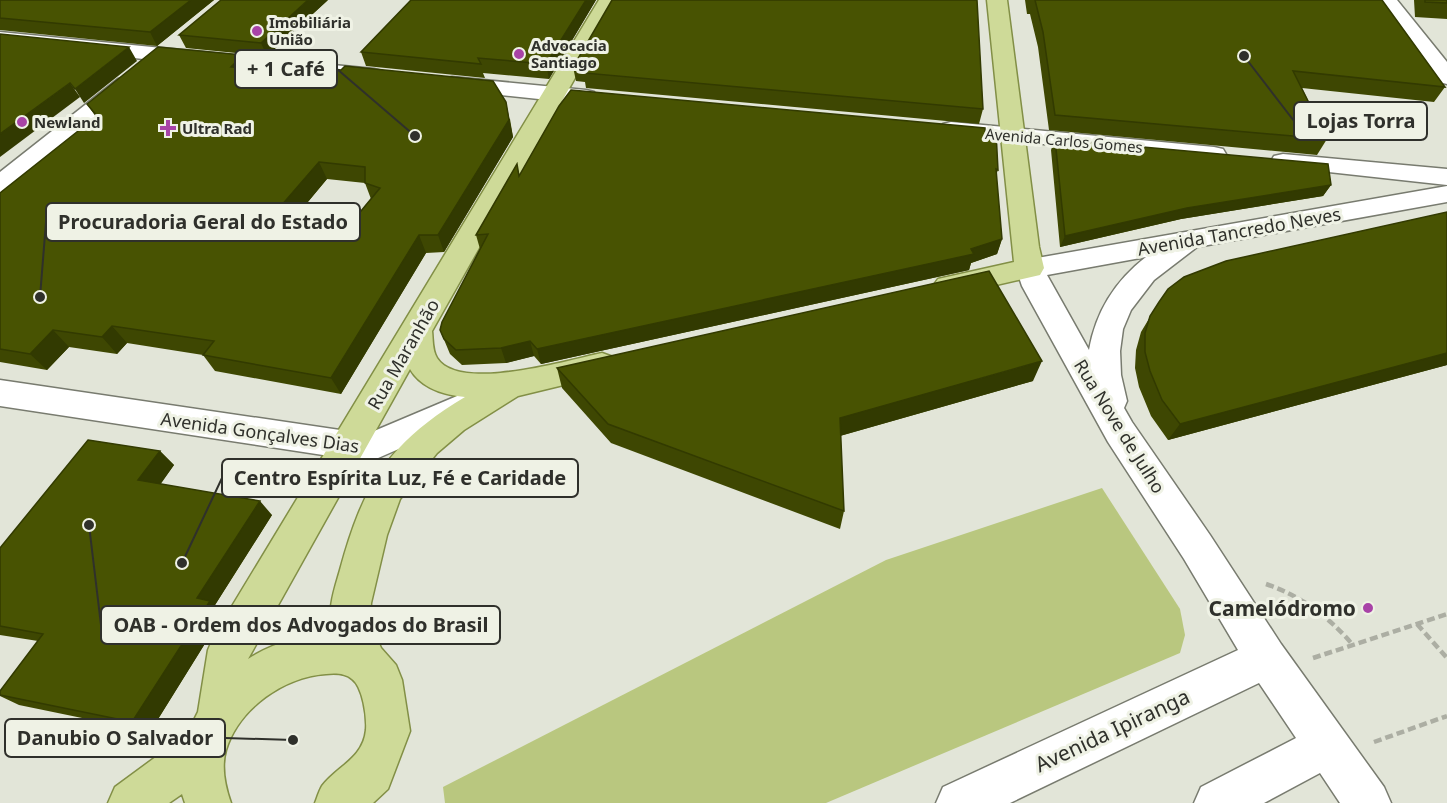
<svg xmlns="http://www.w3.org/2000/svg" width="1447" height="803" font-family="'Noto Sans',sans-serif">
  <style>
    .green { fill: #b9c77f }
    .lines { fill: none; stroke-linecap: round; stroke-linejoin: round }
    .street-casing { stroke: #787b6f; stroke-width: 3 }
    .secondary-casing { stroke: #787b6f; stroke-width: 3 }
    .primary-casing { stroke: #828f46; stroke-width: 3 }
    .path { stroke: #acaea3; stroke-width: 4.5; stroke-dasharray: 8 4; stroke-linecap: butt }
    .street { fill: #fff; fill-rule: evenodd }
    .secondary { fill: #fff; fill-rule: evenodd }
    .primary { fill: #ceda98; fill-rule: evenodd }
    .wall { fill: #3e4702; fill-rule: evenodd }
    .shaded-wall { fill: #323a01 }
    .building { fill: #485302; stroke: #323a01; stroke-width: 1.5; fill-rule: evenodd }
    .poi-dot { fill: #a843a7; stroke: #eff2e5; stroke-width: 2 }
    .labels { text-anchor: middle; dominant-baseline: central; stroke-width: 6; stroke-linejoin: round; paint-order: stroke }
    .far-poi-label { font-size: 15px; font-weight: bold; fill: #2f302b; stroke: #eff2e5; text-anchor: start }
    .far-street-label { font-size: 15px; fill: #2f302b; stroke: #eff2e5 }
    .street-label { font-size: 18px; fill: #2f302b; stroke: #eff2e5 }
    .near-poi-label { font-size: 21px; font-weight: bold; fill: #2f302b; stroke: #eff2e5; text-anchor: end }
    .near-street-label { font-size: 21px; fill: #2f302b; stroke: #eff2e5 }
    .leader { fill: none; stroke: #2f302b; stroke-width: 2 }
    .callout-dot { fill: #2f302b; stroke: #eff2e5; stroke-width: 2 }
    .callout { fill: #eff2e5; stroke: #2f302b; stroke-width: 2 }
    .callout-label { font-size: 20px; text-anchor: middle; font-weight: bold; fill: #2f302b }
  </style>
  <rect width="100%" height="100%" fill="#e2e5d8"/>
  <path class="green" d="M1102,488L1180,609L1185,635L1180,653L826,803H445L443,787L886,560Z"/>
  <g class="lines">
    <defs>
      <path id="street" d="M1377,0H1397L1447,62V84L1439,82Z
        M0,380L367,434L469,391L481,395L486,404L481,413L369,462L0,406Z"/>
      <path id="secondary" d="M0,32L374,69L382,71L385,76L382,81L374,83L0,44Z
        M126,77L134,79L137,84L134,89L9,191L0,193V172L118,79Z
        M452,77L586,90L594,92L597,97L594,102L586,104L444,89L441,84L444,79Z
        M951,122L1214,147L1223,149L1226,154L1223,159L1214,161L943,134L939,129L943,124Z
        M1283,154L1447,169V185L1274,166L1271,161L1274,156Z
        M1447,186V202L1197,247L1154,280L1131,310L1123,329L1120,351L1121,375L1127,401L1124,408L1132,422L1210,535L1281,644L1384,787L1391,803H1340L1320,773L1264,803H1194L1201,787L1296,738L1259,683L1010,803H936L943,787L1238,650L1184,559L1108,442L1022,286L1016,268L1020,261ZM1146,257C1115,281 1096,311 1089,350L1047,275Z"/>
      <path id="primary" d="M599,0H619L432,331C433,339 432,350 437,358C459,393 568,360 602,353L613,357L618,365L613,373L518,396L464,430L437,453L400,499L387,535L371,603L370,622L381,648L396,665L402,680L410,731L388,789L373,803H315C317,798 319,791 322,786C337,766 363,759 366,730C367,717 363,687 352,679C345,673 335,673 326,674C284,677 239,708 226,750C221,767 225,786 231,803H185L182,794L169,803H108L115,787L187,734L198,712L208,650L214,636ZM410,369C421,388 444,395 465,397C388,443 363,485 340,570C334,591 326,612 334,633C303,635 274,642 248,659Z
        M987,0H1007L1039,247L1044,268L1040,275L948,296L938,293L933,286L938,279L1014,262Z"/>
    </defs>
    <use href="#street" class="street-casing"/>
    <use href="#secondary" class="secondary-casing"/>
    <use href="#primary" class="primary-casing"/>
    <path class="path" d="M1266,584C1301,596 1328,616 1352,644
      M1417,624L1447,658
      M1313,658L1447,614
      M1374,742L1447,716"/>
    <use href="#street" class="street"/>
    <use href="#secondary" class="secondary"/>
    <use href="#primary" class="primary"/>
  </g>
  <path class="wall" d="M0,0H214L157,46L0,30Z
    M328,0L267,56L186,48L179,35Z
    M411,0H596L549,79L483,73L485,78L366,66L361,52Z
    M1025,0H1382L1445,87L1434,102L1302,88L1327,139L1317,155L1049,130L1038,47L1030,14H1027Z
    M1414,0H1447V19L1415,17Z
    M243,55L249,68L510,119L513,137L444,252L426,253L341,394L215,371L203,355L127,343L117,354L69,347L47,370L0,362V193L96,117L87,104ZM327,179L365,183L371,199L337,240L283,232Z
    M573,67L983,109L979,124L586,88L585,82L576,81Z
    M985,131L998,170L996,175L1002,239L997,254L971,263L969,270L541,364L534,356L506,363L462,365L450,354L440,330L480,249L476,235L517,164L519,175Z
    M1055,139L1331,185L1323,196L1181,219L1060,247L1051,150Z
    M1447,212V365L1168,440L1151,416L1139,387L1135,368L1136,350L1141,332L1159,302Z
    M557,368L1033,381L840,436L844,511L840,529L611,443L562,388Z
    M160,451L174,465L160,484L272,515L215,605L224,613L150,732L19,705L0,696V691L38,641L0,635V548Z"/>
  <path class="shaded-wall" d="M191,0H214L157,46L150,32Z
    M308,0H328L267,56L261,43Z
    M586,0H596L549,79L546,64Z
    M129,47L137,61L84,103L75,89Z
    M243,55L251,72L231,67Z
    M70,83L80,97L0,157V134Z
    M506,102L513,137L444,252L438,235Z
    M319,162L327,179L271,246L261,229Z
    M1331,185L1323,196L1181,219L1060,247L1065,236L1187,208Z
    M419,235L426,253L341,394L331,378Z
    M1002,239L997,254L971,263L969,270L541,364L537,349Z
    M112,326L127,343L117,354L102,337Z
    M53,330L69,347L47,370L30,354Z
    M530,341L534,356L506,363L501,348Z
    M1447,353V365L1168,440L1180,424Z
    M1042,361L1033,381L836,437L840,418Z
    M160,451L174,465L153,495L138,480Z
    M260,501L272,515L215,605L224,613L150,732L132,722L197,598Z"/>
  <path class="building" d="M0,0H191L150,32L0,18Z
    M221,0H308L261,43L179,35Z
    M411,0H586L546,64L478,58L481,64L361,52Z
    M612,0H977L983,109L584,73L588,68L573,67Z
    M1035,0H1382L1445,87L1293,71L1327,139L1055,115L1043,32Z
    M1425,0H1447V3L1425,2Z
    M0,34L129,47L75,89L70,83L0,134Z
    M158,47L243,55L231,67L327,75L333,69L341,70L345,66L493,81L506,102L509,120L438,235H419L331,378L203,355L214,341L112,326L102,337L53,330L30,354L0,349V193L97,116L87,104ZM319,162L365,167V183L380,188L337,240L261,229Z
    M571,90L985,128V131L996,132L998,170L996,169L1002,239L971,249L974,254L537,349L530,341L501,348L456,350L444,339L440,330L442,322L488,234L476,235L517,164L519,176L559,106Z
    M1055,139L1328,164L1331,185L1187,208L1065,236Z
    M1447,212V353L1180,424L1162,400L1150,371L1145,352V333L1150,316L1159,302L1168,289L1184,277L1226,261Z
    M989,271L1042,361L840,418L844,511L608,424L557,368Z
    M88,440L160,451L138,480L260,501L197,598L210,601L132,722L0,695V691L43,634L0,626V548Z"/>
  <g class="poi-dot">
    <circle cx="257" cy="31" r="6"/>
    <circle cx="519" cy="54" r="6"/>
    <circle cx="22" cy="122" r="6"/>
    <path d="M165 119h6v6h6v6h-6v6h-6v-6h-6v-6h6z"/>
    <circle cx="1368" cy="608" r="6"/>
  </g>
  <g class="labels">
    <g class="far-poi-label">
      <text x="269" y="22">Imobiliária<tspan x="269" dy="17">União</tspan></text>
      <text x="531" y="45">Advocacia<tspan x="531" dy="17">Santiago</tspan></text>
      <text x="34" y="122">Newland</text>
      <text x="182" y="128">Ultra Rad</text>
    </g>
    <g class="far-street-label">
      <text transform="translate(1064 140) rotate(5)">Avenida Carlos Gomes</text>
    </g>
    <g class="street-label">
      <text transform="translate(1239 231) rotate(-10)">Avenida Tancredo Neves</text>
      <text transform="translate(403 354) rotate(-60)">Rua Maranhão</text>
      <text transform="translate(1120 426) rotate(58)">Rua Nove de Julho</text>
      <text transform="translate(260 432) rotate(8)">Avenida Gonçalves Dias</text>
    </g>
    <g class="near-poi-label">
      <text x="1356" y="608">Camelódromo</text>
    </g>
    <g class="near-street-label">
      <text transform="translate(1112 730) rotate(-25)">Avenida Ipiranga</text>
    </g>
  </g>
  <path class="leader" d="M415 136L337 69M1244 56L1294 121M40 297L46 222M182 563L222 478M89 525L101 625M293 740L225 738"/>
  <g class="callout-dot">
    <circle cx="415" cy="136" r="6"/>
    <circle cx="1244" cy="56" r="6"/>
    <circle cx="40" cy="297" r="6"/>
    <circle cx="182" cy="563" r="6"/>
    <circle cx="89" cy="525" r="6"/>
    <circle cx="293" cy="740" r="6"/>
  </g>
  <g class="callout">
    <rect x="235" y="50" width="102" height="38" rx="6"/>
    <rect x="1294" y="102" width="133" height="38" rx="6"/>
    <rect x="46" y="203" width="314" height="38" rx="6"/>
    <rect x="222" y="459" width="356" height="38" rx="6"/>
    <rect x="101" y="606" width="399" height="38" rx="6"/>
    <rect x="5" y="719" width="220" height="38" rx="6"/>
  </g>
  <g class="callout-label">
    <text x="286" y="76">+ 1 Café</text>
    <text x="1361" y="128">Lojas Torra</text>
    <text x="203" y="229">Procuradoria Geral do Estado</text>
    <text x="400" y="485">Centro Espírita Luz, Fé e Caridade</text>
    <text x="301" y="632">OAB - Ordem dos Advogados do Brasil</text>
    <text x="115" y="745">Danubio O Salvador</text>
  </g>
</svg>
